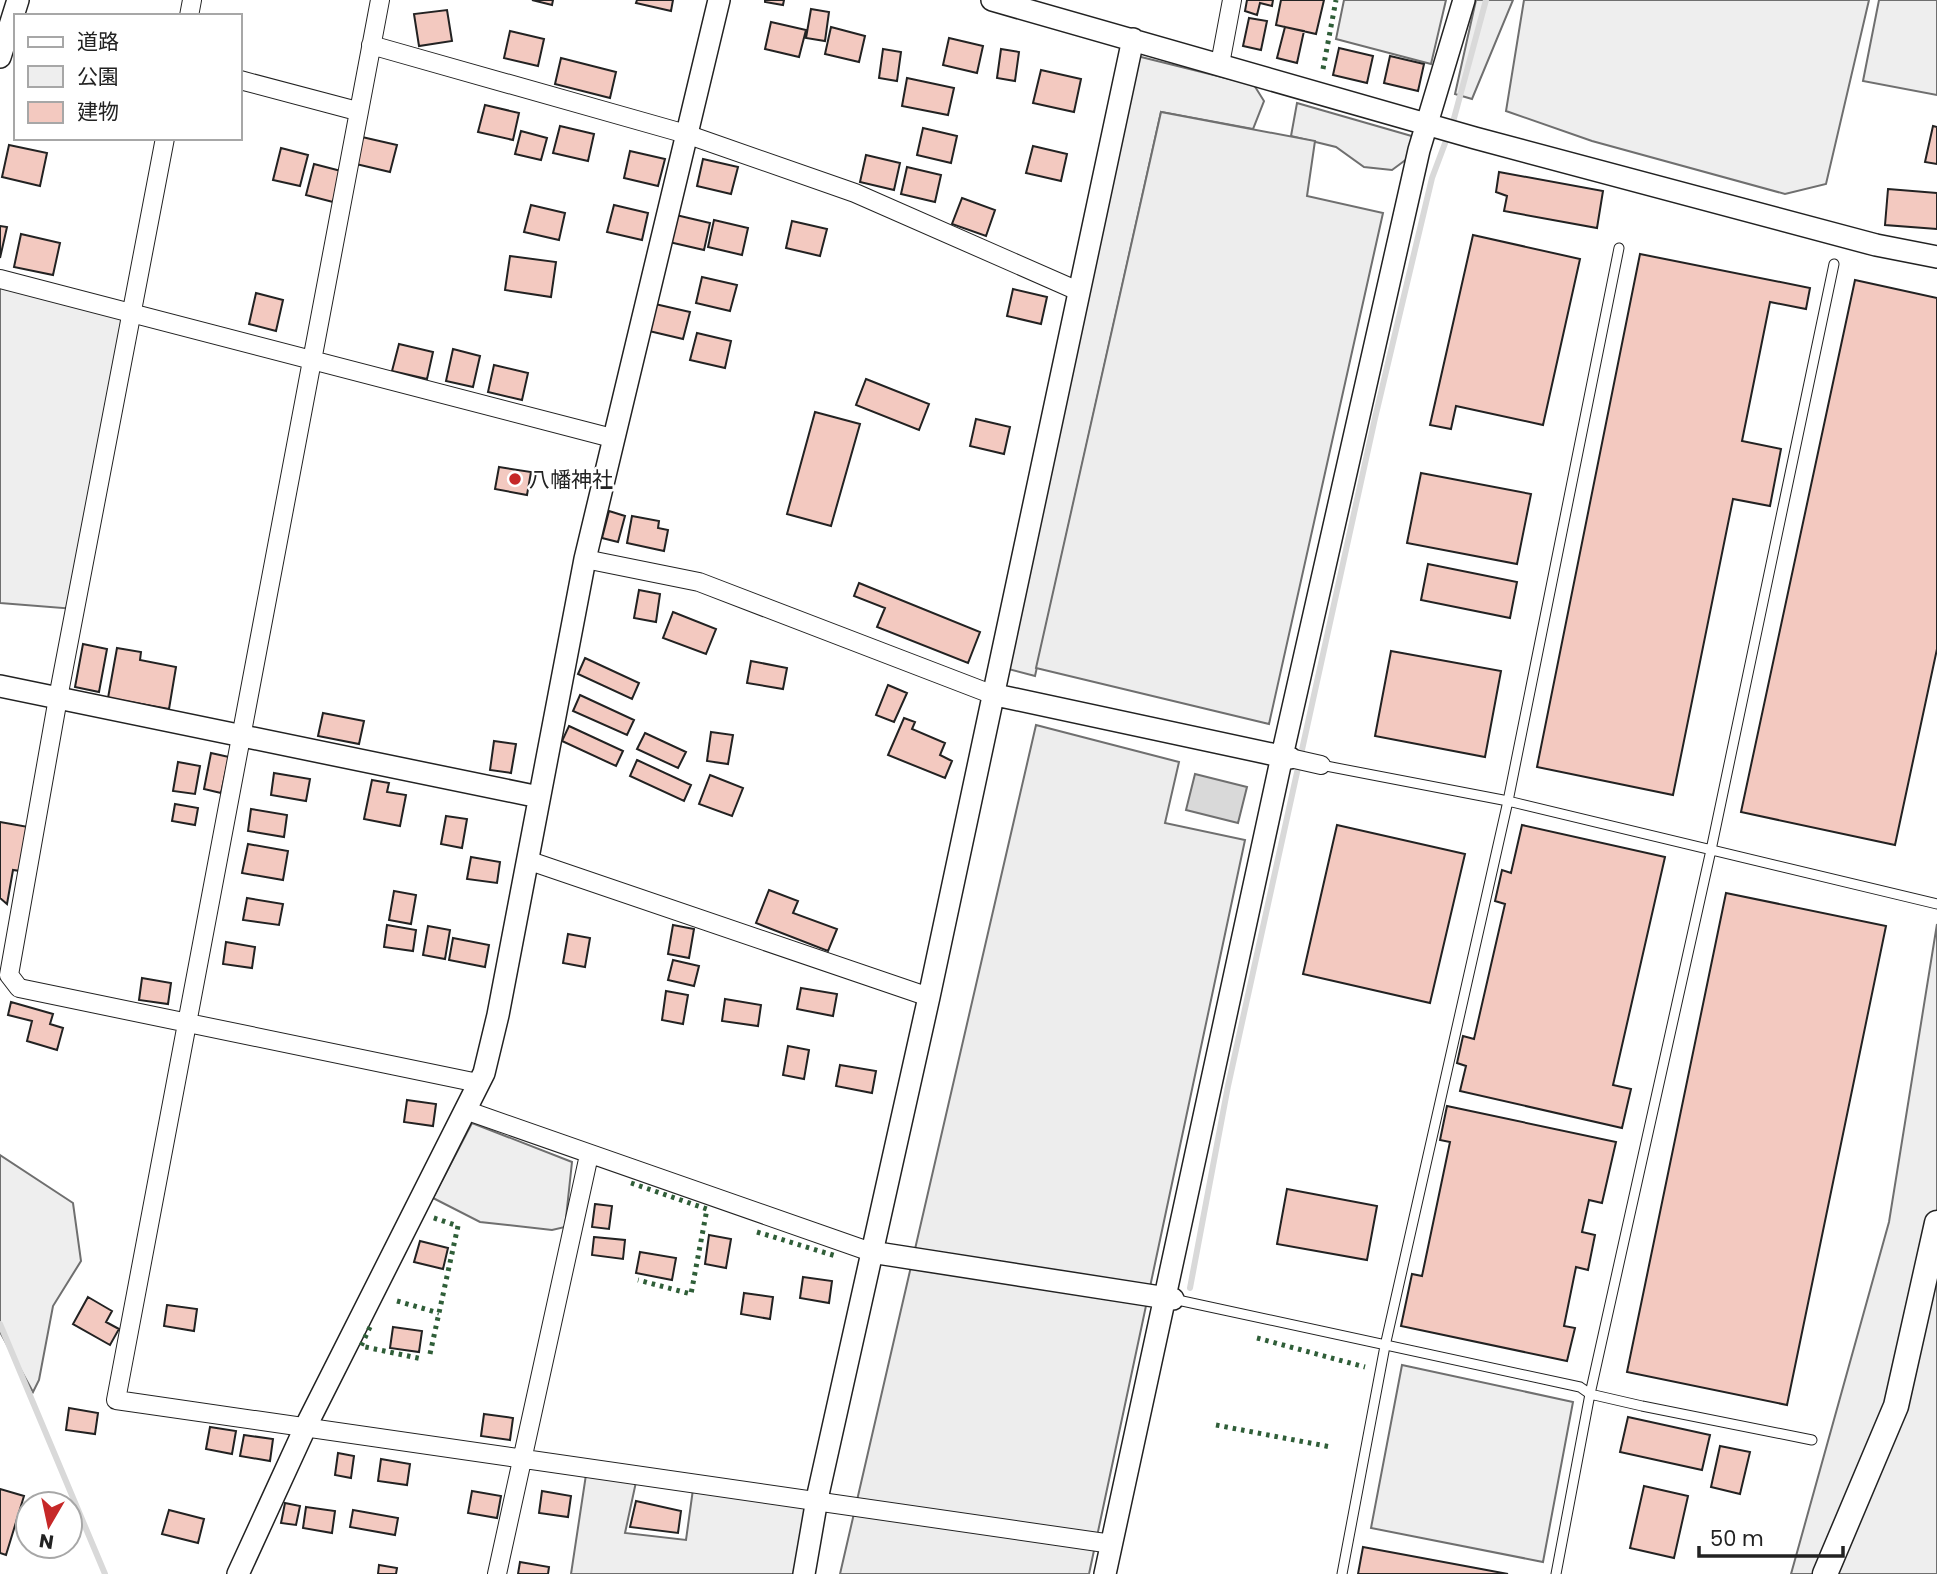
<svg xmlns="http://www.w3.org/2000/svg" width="1937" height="1574" font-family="Poppins,'Noto Sans JP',sans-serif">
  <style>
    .green { fill: #eee; stroke: #6f6f6f; stroke-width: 2 }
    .parking { fill: #ededed; stroke: #6f6f6f; stroke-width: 2 }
    .water { fill: #d9d9d9; stroke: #6f6f6f; stroke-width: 2 }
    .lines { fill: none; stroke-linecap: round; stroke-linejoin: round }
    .stream { stroke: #d9d9d9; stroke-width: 6 }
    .building { fill: #f3c9c0; stroke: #222; stroke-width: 2 }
    .service-casing { stroke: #222; stroke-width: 11 }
    .minor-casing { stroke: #222; stroke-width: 20 }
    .tertiary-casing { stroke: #222; stroke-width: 24 }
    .secondary-casing { stroke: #222; stroke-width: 27 }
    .service { stroke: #fff; stroke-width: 9 }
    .minor { stroke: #fff; stroke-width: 18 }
    .tertiary { stroke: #fff; stroke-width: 21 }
    .secondary { stroke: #fff; stroke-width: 24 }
    .hedge { stroke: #2f5e38; stroke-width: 5; stroke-dasharray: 3.5 5; stroke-linecap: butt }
    .poi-dot { fill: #c62828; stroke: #fff; stroke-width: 2.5 }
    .labels { text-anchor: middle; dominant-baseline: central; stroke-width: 5; stroke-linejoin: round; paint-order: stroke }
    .poi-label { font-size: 21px; fill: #222; stroke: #fff; text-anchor: start }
  </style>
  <rect width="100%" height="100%" fill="#fff"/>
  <path class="green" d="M1344,0H1446L1431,64L1336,39Z
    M1476,0H1513L1472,99L1455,94Z
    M1524,0H1869L1826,184L1785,194L1592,141L1506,111Z
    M1879,0H1937V95L1863,81Z
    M1129,54L1254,85L1264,101L1253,129L1161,112L1035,676L997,666Z
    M1297,103L1422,139L1419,150L1392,170L1364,167L1336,147L1291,136Z
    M0,279L133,314L75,609L0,603Z
    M1937,924V1574H1791L1889,1222Z
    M472,1123L572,1162L565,1227L552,1230L480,1222L433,1198Z
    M0,1155L73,1203L81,1261L53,1306L39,1380L33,1392L0,1332Z
    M1402,1365L1573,1402L1543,1562L1371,1528Z
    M587,1468L636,1482L625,1533L686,1540L694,1482L808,1498L795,1574H571Z"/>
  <path class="parking" d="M1161,112L1315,141L1307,196L1383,213L1269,724L1036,668Z
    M1036,725L1179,762L1165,823L1245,840L1089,1574H840Z"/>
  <path class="water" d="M1195,774L1247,787L1238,823L1186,810Z"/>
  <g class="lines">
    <path class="stream" d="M1190,1288L1228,1086L1375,418L1432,178L1453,122L1486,0
      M0,1324L105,1574"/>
  </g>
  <path class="building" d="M532,0H553L552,5Z
    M637,0H673L671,11L636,3Z
    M765,0H784L783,5L765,2Z
    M1247,0H1273L1272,6L1260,3L1257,15L1245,11Z
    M1281,0H1324L1316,34L1276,25Z
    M811,9L829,12L825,41L806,38Z
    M447,10L452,41L419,46L414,14Z
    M1249,18L1267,21L1261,50L1243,46Z
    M771,22L806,30L799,57L765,49Z
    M831,27L865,36L859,62L825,54Z
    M1285,27L1304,31L1297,63L1277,58Z
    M510,31L544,39L538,66L504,58Z
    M949,38L983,46L977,73L943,65Z
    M1339,48L1373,56L1367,83L1333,75Z
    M883,49L901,52L897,81L879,78Z
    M1001,49L1019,52L1015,81L997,78Z
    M1390,56L1424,64L1418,91L1384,83Z
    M561,58L616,72L610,98L555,84Z
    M1041,70L1081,79L1074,112L1033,103Z
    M907,78L954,88L948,115L902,106Z
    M485,105L519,113L513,140L478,132Z
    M560,126L594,134L588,161L553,153Z
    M1933,126L1937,127V164L1925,162Z
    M923,128L957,136L951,163L917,155Z
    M521,131L547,138L541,160L515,154Z
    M362,137L397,145L390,172L356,164Z
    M9,145L47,153L40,186L2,177Z
    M1033,146L1067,154L1061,181L1026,173Z
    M281,148L308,155L300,186L273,180Z
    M630,151L665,159L658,186L624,178Z
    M866,155L900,163L894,190L860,182Z
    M703,159L738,167L731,194L697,186Z
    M314,164L341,171L333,202L306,195Z
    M907,167L941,175L935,202L901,194Z
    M1499,172L1603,191L1597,228L1504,211L1507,196L1496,192Z
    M1888,189L1937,193V229L1885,225Z
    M962,198L995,210L986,236L952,224Z
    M531,205L565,213L559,240L524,232Z
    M614,205L648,213L642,240L607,232Z
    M676,215L710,223L704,250L669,242Z
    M714,220L748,228L742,255L708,247Z
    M792,221L827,229L820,256L786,248Z
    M0,226L7,227L0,258Z
    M21,234L60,243L53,275L14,267Z
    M1473,235L1580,259L1543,425L1456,406L1451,429L1430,425Z
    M1640,254L1810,288L1806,309L1770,302L1742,441L1781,449L1770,506L1733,499L1673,795L1537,767Z
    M510,256L556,262L551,297L505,290Z
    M702,277L737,285L730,311L696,303Z
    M1855,280L1937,298V649L1895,845L1741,812Z
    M1013,289L1047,297L1041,324L1007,316Z
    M256,293L283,300L276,331L249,324Z
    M655,304L690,312L683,339L649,331Z
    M697,333L731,341L725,368L690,360Z
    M399,344L433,352L427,379L392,371Z
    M453,349L480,356L473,387L446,381Z
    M494,365L528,373L522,400L488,392Z
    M866,379L929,404L919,430L856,405Z
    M815,412L860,424L831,526L787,514Z
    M976,419L1010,427L1004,454L970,446Z
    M499,467L531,472L527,495L495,489Z
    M1421,473L1531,494L1517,564L1407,543Z
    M609,511L625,516L618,542L602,538Z
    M632,516L659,521L658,528L668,530L664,551L627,543Z
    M1428,564L1517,582L1510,618L1421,600Z
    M859,583L980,632L968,663L877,627L885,608L854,596Z
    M639,590L660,594L656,622L634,618Z
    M673,612L716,629L706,654L663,638Z
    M83,644L107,649L99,692L75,687Z
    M117,648L141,652L140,660L176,667L169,709L108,698Z
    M1391,651L1501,671L1485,757L1375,736Z
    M585,658L639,683L632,699L578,674Z
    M751,661L787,668L783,689L747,683Z
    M888,685L907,693L894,722L876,715Z
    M580,695L634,720L627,735L573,711Z
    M323,713L364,721L359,744L318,736Z
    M904,718L915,722L912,729L945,743L940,755L952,761L945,778L888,755Z
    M569,726L623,751L616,766L562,741Z
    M711,732L733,735L728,764L707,761Z
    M645,733L686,752L678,768L637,749Z
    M494,741L516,744L511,773L490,770Z
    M211,753L229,757L221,793L204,789Z
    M637,760L691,785L684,801L630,776Z
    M178,762L200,766L195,794L173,791Z
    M274,773L310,779L306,801L271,795Z
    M710,775L743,788L732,816L699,804Z
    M372,780L389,783L387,792L406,795L400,826L364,819Z
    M175,804L198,808L195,825L172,821Z
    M251,809L287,815L284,837L248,831Z
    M446,816L467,819L462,848L441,844Z
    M0,822L34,828L27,872L13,870L7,904L0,898Z
    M1337,825L1465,854L1430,1003L1303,974Z
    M1522,825L1665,857L1613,1085L1631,1089L1622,1128L1460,1091L1466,1066L1457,1063L1463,1036L1474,1039L1505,904L1495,901L1502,870L1511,873Z
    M248,844L288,851L283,880L242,873Z
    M471,857L500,862L497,883L467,879Z
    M769,890L798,901L793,913L837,929L828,951L756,923Z
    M394,891L416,895L411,924L389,920Z
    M1726,893L1886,926L1787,1405L1627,1372Z
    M247,898L283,904L279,925L243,920Z
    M387,925L416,930L413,951L384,947Z
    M673,925L694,929L689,958L668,954Z
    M428,926L450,930L445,959L423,955Z
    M568,934L590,938L585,967L563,963Z
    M453,938L489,945L485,967L449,960Z
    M226,942L255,947L252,968L223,964Z
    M673,960L699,966L694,986L668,980Z
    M142,978L171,983L168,1004L139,1000Z
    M801,988L837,994L833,1016L797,1009Z
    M666,991L688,995L683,1024L662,1020Z
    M725,999L761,1005L758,1026L722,1021Z
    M11,1002L53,1014L50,1024L63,1028L57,1050L27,1041L32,1021L8,1015Z
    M788,1046L809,1050L804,1079L783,1075Z
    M840,1065L876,1071L872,1093L836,1086Z
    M407,1100L436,1104L433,1126L404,1122Z
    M1447,1106L1616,1142L1602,1203L1589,1200L1582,1232L1595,1235L1588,1270L1576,1267L1564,1326L1575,1328L1567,1361L1401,1326L1412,1274L1422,1276L1450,1142L1440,1140Z
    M1287,1189L1377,1206L1367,1260L1277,1244Z
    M595,1204L612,1206L609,1229L592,1227Z
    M709,1235L731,1239L726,1268L705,1264Z
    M594,1237L625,1240L623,1259L592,1255Z
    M420,1241L448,1248L443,1269L414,1262Z
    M640,1252L676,1258L672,1280L636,1273Z
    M803,1277L832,1281L829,1303L800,1298Z
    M744,1293L773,1297L770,1319L741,1314Z
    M88,1297L112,1311L106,1322L119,1329L110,1345L73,1324Z
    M167,1305L197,1309L194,1331L164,1326Z
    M393,1327L422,1331L419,1352L390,1348Z
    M69,1408L98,1413L95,1434L66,1430Z
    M484,1414L513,1418L510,1440L481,1436Z
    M1628,1417L1710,1435L1702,1470L1620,1452Z
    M210,1427L236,1431L232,1454L206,1449Z
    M244,1435L273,1439L270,1461L240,1456Z
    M1720,1446L1750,1452L1740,1494L1711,1487Z
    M338,1453L354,1456L351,1478L335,1475Z
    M381,1459L410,1464L407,1485L378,1481Z
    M1644,1486L1688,1496L1674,1558L1630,1548Z
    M0,1489L24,1496L6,1555L0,1553Z
    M472,1491L501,1496L497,1518L468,1513Z
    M542,1491L571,1496L568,1517L539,1513Z
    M636,1501L681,1511L678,1533L630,1527Z
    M285,1503L300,1506L296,1525L281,1523Z
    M306,1507L335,1511L332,1533L303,1528Z
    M169,1510L204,1519L198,1543L162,1534Z
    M353,1510L398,1518L395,1535L350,1527Z
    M1363,1547L1508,1574H1358Z
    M520,1562L549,1567L548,1574H518Z
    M379,1565L397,1568L396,1574H378Z"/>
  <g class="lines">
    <defs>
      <path id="service" d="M1321,765L1508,801L1937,904
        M1173,1299L1580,1387L1590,1394L1642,1406L1812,1440
        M1342,1574L1385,1346L1508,801L1619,248
        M1556,1574L1590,1394L1711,850L1834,264"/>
      <path id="minor" d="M380,0L116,1400L1112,1544
        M189,16L192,0
        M371,45L686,134L855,193L1078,291
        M1220,64L1232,0
        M240,80L357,111
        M165,138L58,698L9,975L19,988L478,1083
        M0,279L612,438
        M585,559L699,582L991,694
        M1290,758L1321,765
        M527,860L929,997
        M465,1110L871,1252
        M497,1574L589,1155"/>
      <path id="tertiary" d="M992,0L1475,138L1876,245L1937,257
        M0,57L18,0
        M0,686L539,797
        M991,694L1290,758
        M871,1252L1173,1299
        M238,1574L305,1428L484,1073L498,1015L585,559L719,0
        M804,1574L817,1499L929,997L1133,39
        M1105,1574L1282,756L1419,150L1464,0"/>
      <path id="secondary" d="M1825,1574L1896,1406L1937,1223"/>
    </defs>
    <use href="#service" class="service-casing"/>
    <use href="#minor" class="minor-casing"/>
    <use href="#tertiary" class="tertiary-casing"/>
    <use href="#secondary" class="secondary-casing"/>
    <use href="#service" class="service"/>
    <use href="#minor" class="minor"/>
    <use href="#tertiary" class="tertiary"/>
    <use href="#secondary" class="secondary"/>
    <path class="hedge" d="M1323,69L1336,0
      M631,1183L707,1209L691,1294L638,1280
      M757,1232L836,1256
      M397,1301L439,1313
      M370,1327L361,1346L422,1359
      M1257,1338L1365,1367
      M430,1354L458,1226L431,1217
      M1216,1425L1331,1447"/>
  </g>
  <circle class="poi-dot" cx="515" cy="479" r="7"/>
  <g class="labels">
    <g class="poi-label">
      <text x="529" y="479">八幡神社</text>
    </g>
  </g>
  <rect x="14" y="14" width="228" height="126" fill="#ffffff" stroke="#a7a7a7" stroke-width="2"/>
  <rect x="28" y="37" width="35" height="10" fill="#ffffff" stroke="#a7a7a7" stroke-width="2"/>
  <text x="77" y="49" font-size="21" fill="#222222">道路</text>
  <rect x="28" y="66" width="35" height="21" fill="#eeeeee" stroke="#a7a7a7" stroke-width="2"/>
  <text x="77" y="84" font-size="21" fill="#222222">公園</text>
  <rect x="28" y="102" width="35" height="21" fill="#f3c9c0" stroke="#a7a7a7" stroke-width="2"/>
  <text x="77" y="119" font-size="21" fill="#222222">建物</text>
  <g transform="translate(49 1525) rotate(189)"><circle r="33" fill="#ffffff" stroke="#a7a7a7" stroke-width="2"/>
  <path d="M0-5L12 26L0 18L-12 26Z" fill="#c62828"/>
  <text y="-10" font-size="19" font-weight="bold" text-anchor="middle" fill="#222222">N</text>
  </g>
  <path d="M1699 1546v10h144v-10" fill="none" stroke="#222222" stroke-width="3.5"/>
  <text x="1710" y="1546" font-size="21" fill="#222222" stroke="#ffffff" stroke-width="5" paint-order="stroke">50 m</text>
</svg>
